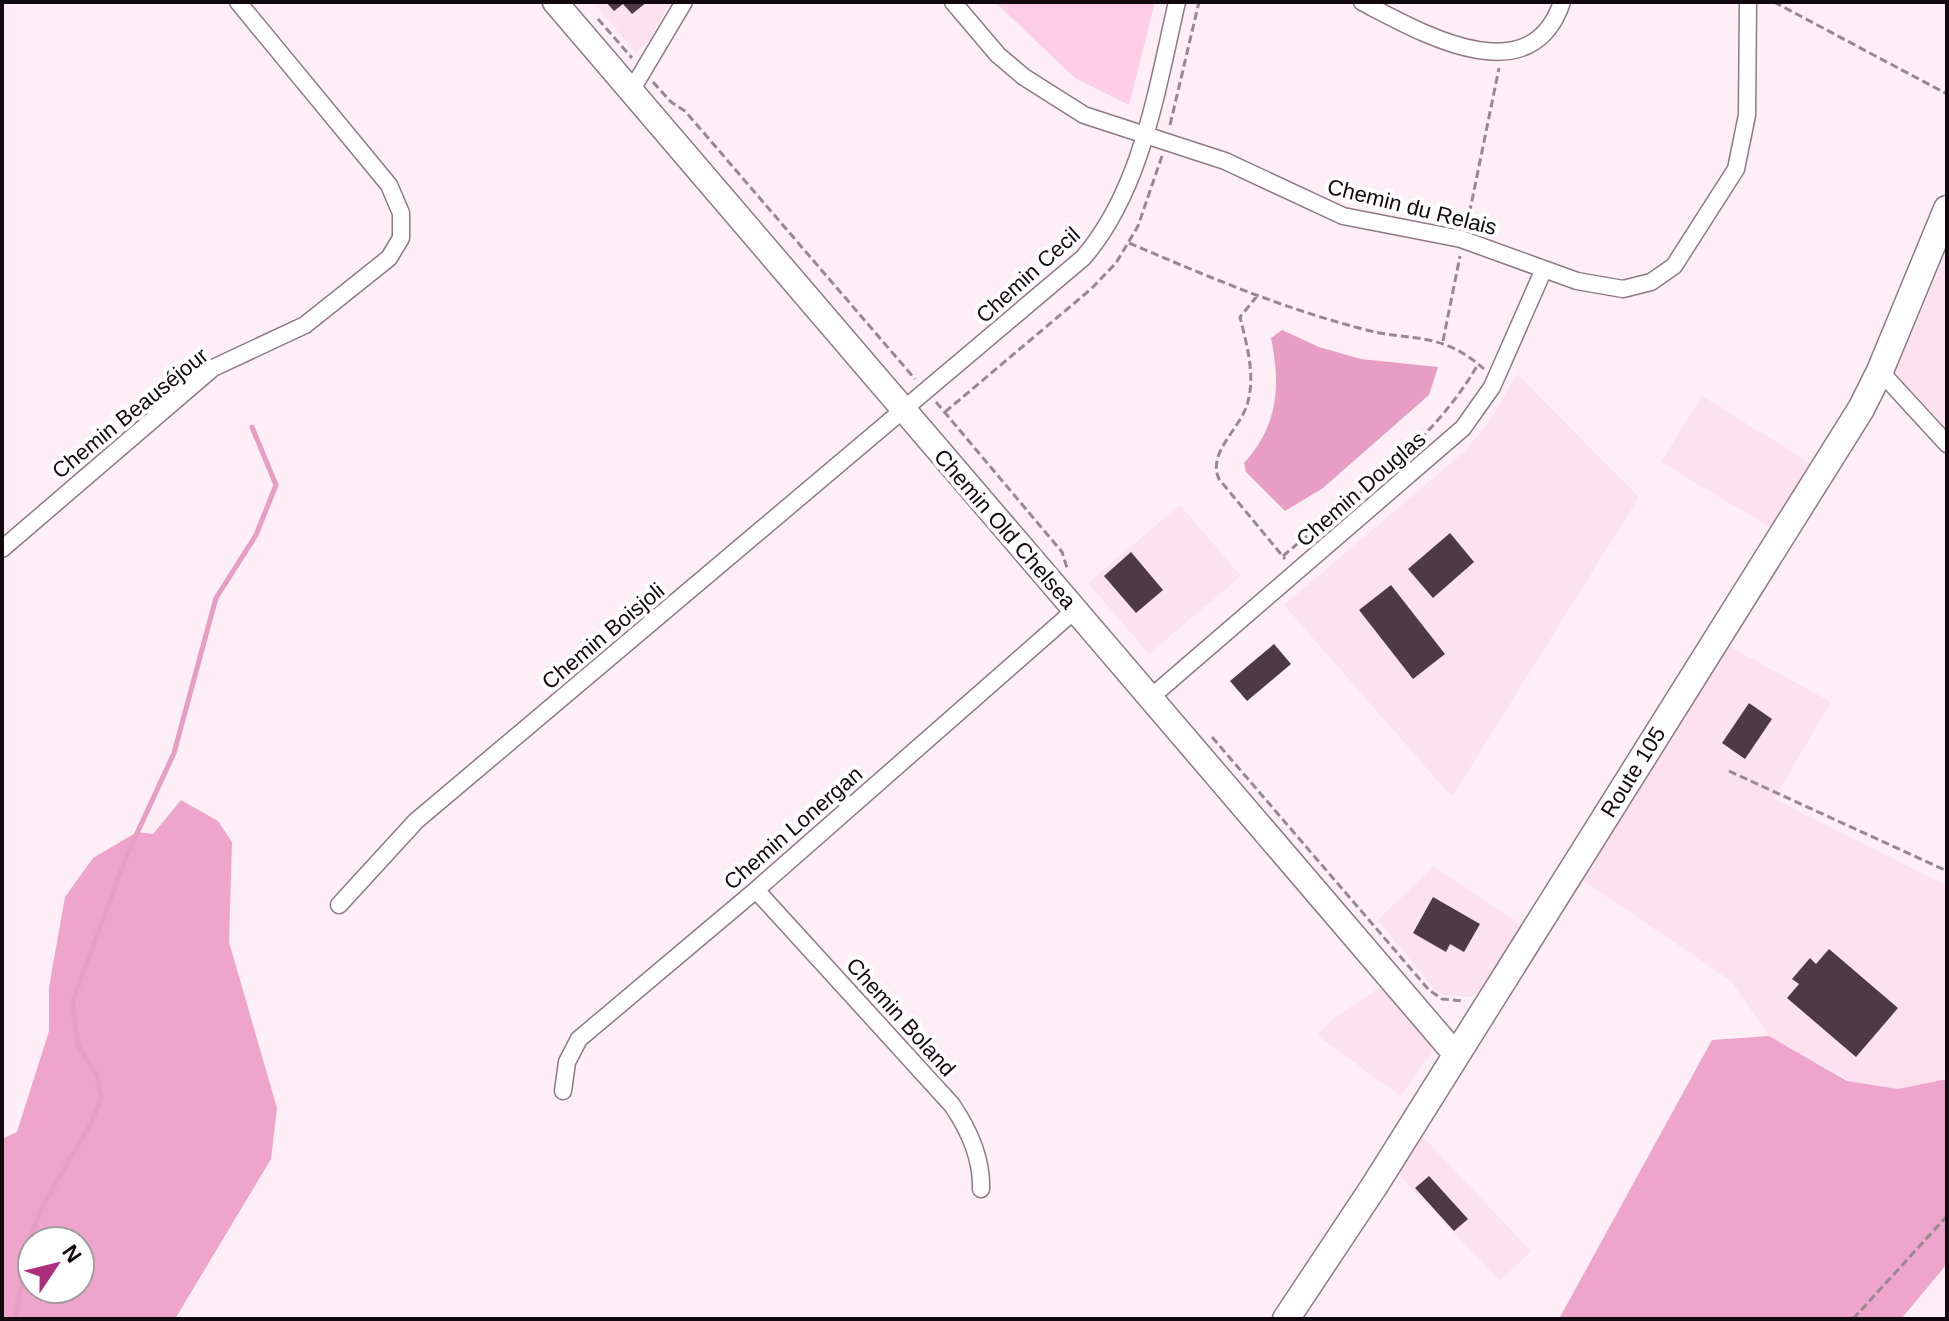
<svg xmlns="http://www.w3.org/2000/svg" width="1949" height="1321" font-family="Helvetica,sans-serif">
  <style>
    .built { fill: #fce1ee }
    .green { fill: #ffcde5 }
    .forest { fill: #eea4cb; fill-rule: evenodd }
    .water { fill: #e89ec4 }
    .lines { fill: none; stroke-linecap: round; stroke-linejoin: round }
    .stream { stroke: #e89ec4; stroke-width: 5 }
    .building { fill: #4e3a44 }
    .street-casing { stroke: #907984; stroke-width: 19 }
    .secondary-casing { stroke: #907984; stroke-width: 27 }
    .primary-casing { stroke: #907984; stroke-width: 29 }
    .path { stroke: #968a8f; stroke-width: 3; stroke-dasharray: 8 4; stroke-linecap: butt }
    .street { stroke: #fff; stroke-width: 16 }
    .secondary { stroke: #fff; stroke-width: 24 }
    .primary { stroke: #fff; stroke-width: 26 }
    .labels { text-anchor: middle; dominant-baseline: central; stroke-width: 8; stroke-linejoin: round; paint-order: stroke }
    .street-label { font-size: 22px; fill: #11090d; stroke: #fff }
  </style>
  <rect width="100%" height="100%" fill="#feeff6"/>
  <path class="built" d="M593,2H670L648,42L636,53Z
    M1947,251V430L1895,372Z
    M1517,374L1639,497L1452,797L1284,605L1464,452L1489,422Z
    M1702,396L1812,464L1773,529L1661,462Z
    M1180,505L1241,576L1149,654L1088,583Z
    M1725,644L1831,702L1774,799L1947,886V1079L1898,1089L1852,1082L1769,1036L1731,981L1582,880L1678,715Z
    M1434,866L1523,926L1480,991L1471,997L1444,995L1435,990L1378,920Z
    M1382,986L1437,1046L1400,1096L1317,1035L1335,1017Z
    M1422,1136L1531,1251L1500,1281L1398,1174Z"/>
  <path class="green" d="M995,2H1155L1129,105L1075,78Z"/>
  <path class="forest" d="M181,800L218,821L232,842L229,942L277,1108L271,1159L175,1319H2V1139L17,1132L49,1031V987L65,897L93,858L137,832L153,834ZM32,1241H80V1289H32Z
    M1769,1036L1847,1081L1898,1089L1947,1079V1264L1901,1319H1559L1712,1040Z"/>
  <path class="water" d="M1282,330L1319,347L1361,359L1438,367L1429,395L1323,488L1285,511L1246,472L1244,463C1278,426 1281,386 1271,338Z"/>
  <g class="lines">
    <path class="stream" d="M15,1319L31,1236L43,1205L90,1125L101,1099L97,1076L78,1045L72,1003L127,855L174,753L216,598L256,535L276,485L252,427"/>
  </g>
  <path class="building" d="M606,2H647L632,14L623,4L614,11Z
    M1450,533L1474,562L1433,598L1408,569Z
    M1131,552L1163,590L1136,613L1104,576Z
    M1391,585L1445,654L1413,679L1359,610Z
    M1274,644L1291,664L1247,701L1230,681Z
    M1749,703L1772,719L1745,759L1722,743Z
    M1433,897L1480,924L1464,952L1450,944L1446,952L1413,933Z
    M1829,949L1898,1008L1856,1057L1787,998L1799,984L1792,979L1810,958L1816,964Z
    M1429,1176L1468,1219L1454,1231L1415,1188Z"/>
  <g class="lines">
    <defs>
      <path id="street" d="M953,2L998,55L1024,77L1084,115L1225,161L1343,216L1461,239L1577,281L1623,289L1651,282L1674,266L1736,169L1747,115L1748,2
        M1362,2C1420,32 1530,97 1562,2
        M631,91L684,2
        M1880,371L1947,444
        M2,549L213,368L305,325L389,258L401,238V213L389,185L238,2
        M1150,698L1463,428L1492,387L1544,269
        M756,890L952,1105C969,1130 982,1159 981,1189
        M339,905L416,821L1083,258C1142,190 1157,88 1177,2
        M563,1091L567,1062L579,1039L756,890L1075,610"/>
      <path id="secondary" d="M555,2L1456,1055"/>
      <path id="primary" d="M1286,1319L1375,1185L1861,409L1880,371L1947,209"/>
    </defs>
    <use href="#street" class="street-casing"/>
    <use href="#secondary" class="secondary-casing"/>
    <use href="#primary" class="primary-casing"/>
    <path class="path" d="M1774,2L1947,94
      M598,19L632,58
      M653,82L671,102L685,111L915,379
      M1170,125L1199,2
      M1467,225L1499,68
      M1129,243C1204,275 1279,307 1359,328C1410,343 1439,329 1484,369
      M1257,296L1240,317C1247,346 1256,376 1247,405C1239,430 1207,453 1219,479L1285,559
      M1443,341L1460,256
      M936,402L1062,552L1067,568
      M945,412L1091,289L1116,263L1138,226L1162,156
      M1283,556C1351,498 1434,443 1478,364
      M1212,737L1429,990L1442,999L1465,1001
      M1729,771L1947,871
      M1853,1319L1947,1216"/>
    <use href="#street" class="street"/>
    <use href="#secondary" class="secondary"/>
    <use href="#primary" class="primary"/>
  </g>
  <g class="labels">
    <g class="street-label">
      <text transform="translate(1412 207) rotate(14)">Chemin du Relais</text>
      <text transform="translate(1028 275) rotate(-42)">Chemin Cecil</text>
      <text transform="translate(130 413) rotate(-39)">Chemin Beauséjour</text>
      <text transform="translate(1361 489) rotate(-41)">Chemin Douglas</text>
      <text transform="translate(1005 529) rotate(49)">Chemin Old Chelsea</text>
      <text transform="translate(603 636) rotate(-40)">Chemin Boisjoli</text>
      <text transform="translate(1633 772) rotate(-58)">Route 105</text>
      <text transform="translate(793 828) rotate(-41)">Chemin Lonergan</text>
      <text transform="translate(901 1017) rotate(48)">Chemin Boland</text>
    </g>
  </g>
  <rect width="1949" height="1321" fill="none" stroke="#11090d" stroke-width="8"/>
  <g transform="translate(56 1265) rotate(55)"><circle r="38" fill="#ffffff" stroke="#a09d9e" stroke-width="2"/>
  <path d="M0-6L14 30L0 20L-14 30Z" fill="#ad2e7d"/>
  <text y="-12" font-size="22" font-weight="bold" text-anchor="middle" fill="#11090d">N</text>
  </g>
</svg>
